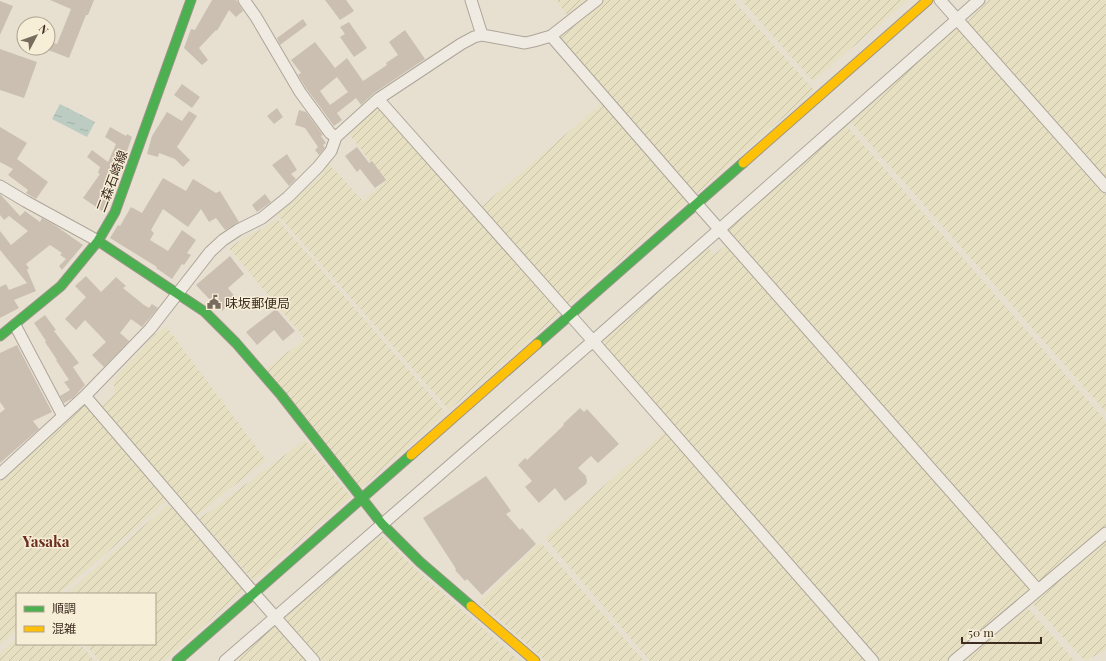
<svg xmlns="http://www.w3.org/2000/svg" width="1106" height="661" font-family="'Playfair Display','Noto Sans JP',serif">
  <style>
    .farmland { fill: url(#farmland-furrows) }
    .water { fill: url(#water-ripples) }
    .building { fill: #cbbfb2; fill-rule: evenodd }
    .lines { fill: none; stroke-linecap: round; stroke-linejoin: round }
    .street-casing { stroke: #ada599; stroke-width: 13 }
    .fast-casing { stroke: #9c958a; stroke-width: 11 }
    .slow-casing { stroke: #9c958a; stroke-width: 11 }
    .street { stroke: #efebe3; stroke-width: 11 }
    .fast { stroke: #4caf50; stroke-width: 9 }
    .slow { stroke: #ffc107; stroke-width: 9 }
    .labels { text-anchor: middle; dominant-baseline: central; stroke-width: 3; stroke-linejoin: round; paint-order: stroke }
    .street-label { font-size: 13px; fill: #3d2e20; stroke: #f7eed8 }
    .poi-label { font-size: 13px; fill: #3d2e20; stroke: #f7eed8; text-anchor: start }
    .quarter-label { font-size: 15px; font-weight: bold; fill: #6b2e1e; stroke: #f7eed8 }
  </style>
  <defs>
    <pattern id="farmland-furrows" width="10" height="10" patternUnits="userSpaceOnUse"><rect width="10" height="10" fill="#e6dfc2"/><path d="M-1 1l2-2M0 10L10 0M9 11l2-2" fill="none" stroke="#c6c0a6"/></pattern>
    <pattern id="water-ripples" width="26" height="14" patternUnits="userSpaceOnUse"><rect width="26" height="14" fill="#bcccc2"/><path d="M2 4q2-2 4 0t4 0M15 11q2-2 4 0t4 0" fill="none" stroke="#a2b0a6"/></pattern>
  </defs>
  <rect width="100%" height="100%" fill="#e7e0d1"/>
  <path class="farmland" d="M556,0H589L568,16Z
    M603,0H733L814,90L695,195L557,35Z
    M741,0H908L813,81Z
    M989,0H1106V180L968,22L972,15Z
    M955,28L961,30L1106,194V412L850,121Z
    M602,103L688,201L568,306L480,208Z
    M379,105L561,312L449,410L277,214L323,174L328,163L363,201L385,181L348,132Z
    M846,125L1106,421V526L1041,583L1036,582L726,229Z
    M277,219L446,413L361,488L264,370L305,339L229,248L245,237L262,229Z
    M726,245L1031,589V592L948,661H881L600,340L708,246L714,255Z
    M165,327L168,329L266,460L195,517L101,407L114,394V381L118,374L155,335Z
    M81,404L87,405L169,499L59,594H17V630L0,645V479Z
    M665,432L867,661H650L545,538Z
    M305,440L351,497L254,581L199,519Z
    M171,502L246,588L164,661H100L85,644H155V594H66Z
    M381,535L423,576L520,661H322L284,617Z
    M1106,539V650L1085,661L1032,603Z
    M540,542L644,661H546L479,602Z
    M1028,608L1075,661H963Z
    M275,625L307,661H234Z
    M17,638V644H80L95,661H0V653Z"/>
  <path class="water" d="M60,104L95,122L87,137L52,119Z"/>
  <path class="building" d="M50,0H94L88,15H86L69,58L48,50V41L57,44L71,9Z
    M212,0H236L243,11L236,17L229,10L217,31L216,30L199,48L208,60L202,65L184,48L191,29L195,30Z
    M325,0H346L354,11L340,20Z
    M0,1L13,6L0,35Z
    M303,19L307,25L280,45L277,38Z
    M349,22L367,48L354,57L340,37L345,34L340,27Z
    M405,30L425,59L374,93L361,105L356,98L337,113L342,120L334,126L306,88L298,75L301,73L291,60L315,42L335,68L347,58L363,81L387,65L386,63L398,55L389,42ZM337,77L348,92L330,105L320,91Z
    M0,49L37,62L24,98L0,90Z
    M182,84L200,97L192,108L174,95Z
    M277,108L283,117L274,124L267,116Z
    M299,110L306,112L323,135L321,136L326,143L323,145L325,148L319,155L315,150L318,147L305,128L295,125Z
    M189,111L197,116L177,147L190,160L183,167L175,159L159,153L158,157L147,154L152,136L167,112L182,121Z
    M0,127L27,143L17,159L48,182L36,199L26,193L28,190L8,175L13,169L0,162Z
    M110,127L126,136L127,134L132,137L110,199L102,211L83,198L100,174L98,173L100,167L87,157L92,150L108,162L116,144L105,137Z
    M357,147L369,163L372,161L386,180L375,188L360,169L357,172L345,156Z
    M287,154L297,170L291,174L296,179L289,186L272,165Z
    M163,178L186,191L193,179L216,193L220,191L239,222L225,230L216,218L209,222L201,209L188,227L163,209L151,230L154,233L150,240L168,251L182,230L196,240L187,253L191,255L184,265L182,264L172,279L156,268L157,267L110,238L118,225L120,226L131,207L142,213Z
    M0,194L20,216L25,211L40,222L42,218L56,226L83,245L62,270L59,266L66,259L60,255L62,253L50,245L26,264L29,268L27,270L36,291L14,300L19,308L0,318V287L6,284L9,290L27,283L0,250V231L11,245L28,231L9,216L4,220L0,215Z
    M265,194L271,202L257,212L252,205Z
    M230,256L244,274L228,288L236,298L222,311L212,300L211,301L196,285Z
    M86,276L101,292L116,277L126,286L123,288L144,305L149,308L152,304L158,308L142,327L131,319L120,333L129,341L104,367L92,355L106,342L85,320L76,330L65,319L86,297L75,286Z
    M276,309L295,331L283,341L274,330L257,345L246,332Z
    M45,315L56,330L54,331L79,363L73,367L85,385L73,398L64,403L60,396L70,390L64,382L69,380L56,360H57L45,342L46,341L34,323Z
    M17,345L52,412L33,421L39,429L0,463V413L5,409L0,402V353Z
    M580,408L584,412L587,409L619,444L598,463L591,456L578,468L586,476L587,481L586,484L565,501L555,488L539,503L525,487L532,481L518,465L525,458L527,460L564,425L563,424Z
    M486,476L511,511L506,514L520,530L522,528L536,544L482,595L467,579L465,581L455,570L456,569L423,518Z"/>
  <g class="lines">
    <defs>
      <path id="street" d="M244,0L256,17L300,92L330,133L336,137
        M471,0L482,35
        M940,0L1106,187
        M551,36L697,204L1038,590
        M378,99L593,341L873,661
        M0,186L25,201L98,241
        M15,325L63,416
        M85,396L254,593L314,661
        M0,474L85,396L150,329L210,252L223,240L238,230L262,218L288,197L318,167L331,151L336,137L378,99L461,44L474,37L482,35L525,43L534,41L551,36L597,0
        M225,661L593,341L979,0
        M954,661L1106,533"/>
      <path id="fast" d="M98,241L205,312L236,343L281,395L382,524L420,562L471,606
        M0,336L61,286L98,241L115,212L191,0
        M537,344L743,163
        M177,661L411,455"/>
      <path id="slow" d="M743,163L928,0
        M411,455L537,344
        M471,606L535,661"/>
    </defs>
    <use href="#street" class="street-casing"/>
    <use href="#fast" class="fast-casing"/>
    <use href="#slow" class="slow-casing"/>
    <use href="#street" class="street"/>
    <use href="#fast" class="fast"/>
    <use href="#slow" class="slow"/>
  </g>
  <defs>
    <symbol id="civic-bare" viewBox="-9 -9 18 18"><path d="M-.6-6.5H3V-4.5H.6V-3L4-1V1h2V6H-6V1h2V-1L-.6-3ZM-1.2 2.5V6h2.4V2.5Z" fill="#786c5e" stroke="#f7eed8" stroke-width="2.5" paint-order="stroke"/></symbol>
  </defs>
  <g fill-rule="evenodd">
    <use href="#civic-bare" x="204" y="292" width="20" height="20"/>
  </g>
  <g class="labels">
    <g class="street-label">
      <text transform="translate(111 181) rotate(-69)">二森石崎線</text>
    </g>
    <g class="poi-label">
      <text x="225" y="302">味坂郵便局</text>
    </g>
    <g class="quarter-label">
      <text x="46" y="541">Yasaka</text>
    </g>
  </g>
  <rect x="16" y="593" width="140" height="52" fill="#f7eed8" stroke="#ada18e"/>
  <rect x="24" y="606" width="20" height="6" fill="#4caf50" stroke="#ada18e"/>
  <text x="52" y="613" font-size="12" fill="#3d2e20">順調</text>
  <rect x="24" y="626" width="20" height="6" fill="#ffc107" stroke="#ada18e"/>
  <text x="52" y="633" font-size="12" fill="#3d2e20">混雑</text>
  <g transform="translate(36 36) rotate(49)"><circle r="19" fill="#f7eed8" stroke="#ada18e"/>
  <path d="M0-3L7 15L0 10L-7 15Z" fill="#786c5e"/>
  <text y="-6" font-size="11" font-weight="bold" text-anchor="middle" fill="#3d2e20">N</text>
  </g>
  <path d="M962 637v6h79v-6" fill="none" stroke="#3d2e20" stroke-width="2"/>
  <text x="968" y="637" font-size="12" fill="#3d2e20" stroke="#f7eed8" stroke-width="3" paint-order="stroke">50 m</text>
</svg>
